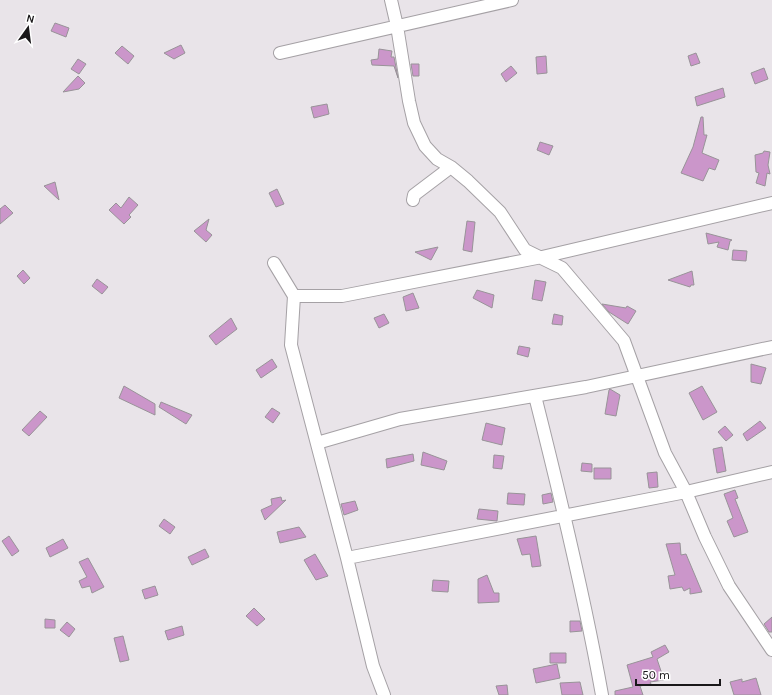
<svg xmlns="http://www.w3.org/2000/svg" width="772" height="695" font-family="Karla,sans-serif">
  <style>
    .building { fill: #cb96ca; stroke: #989398 }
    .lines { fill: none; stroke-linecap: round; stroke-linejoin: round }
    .street-casing { stroke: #a5a1a5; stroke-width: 14 }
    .street { stroke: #fff; stroke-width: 12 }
  </style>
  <rect width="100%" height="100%" fill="#e9e4e9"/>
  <path class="building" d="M55,23L69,28L66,37L51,31Z
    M181,45L185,53L174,59L164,53Z
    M122,46L134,56L128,64L115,53Z
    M379,49L392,51L391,57H394L398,78L394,66L372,65L371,60L378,59Z
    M696,53L700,63L691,66L688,56Z
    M546,56L547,73L537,74L536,57Z
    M78,59L86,64L79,74L71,69Z
    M411,64H419V76H413Z
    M511,66L517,73L506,82L501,74Z
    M764,68L768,79L755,84L751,73Z
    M78,76L85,83L79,89L63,92Z
    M723,88L725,97L697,106L695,97Z
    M327,104L329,114L314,118L311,107Z
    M701,117H703L704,135H707L702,153L719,160L715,170L709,168L703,181L681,173L693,147Z
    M540,142L553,146L549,155L537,150Z
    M764,151L770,152L768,165L770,174L767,173L765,186L756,183L759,173L756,172L755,155L763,153Z
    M55,182L59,200L44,186Z
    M277,189L284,204L276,207L269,193Z
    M129,197L138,205L129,215L131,217L124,224L109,210L116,203L121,208Z
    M5,205L13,213L0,224V209Z
    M209,219L206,230L212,235L206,242L194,231Z
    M467,221L475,222L472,252L463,250Z
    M706,233L732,240L730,241L728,250L717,247L719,242L708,244Z
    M438,247L431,260L415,252Z
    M733,250L747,251L746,261L732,260Z
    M23,270L30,278L24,284L17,276Z
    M692,271L694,285H691L690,287L668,280Z
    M97,279L108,287L102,294L92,286Z
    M535,280L546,282L542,301L532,299Z
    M477,290L494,295L492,308L473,298Z
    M413,293L419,308L406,311L403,297Z
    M602,304L626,308L627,306L636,311L628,324L609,312Z
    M384,314L389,323L379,328L374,318Z
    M554,314L563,316L562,325L552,324Z
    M231,318L237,329L216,345L209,336Z
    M519,346L530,348L528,357L517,354Z
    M272,359L277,367L261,378L256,370Z
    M751,364L766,368L761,384L751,382Z
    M124,386L155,404V415L119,398Z
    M702,386L717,412L703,420L689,393Z
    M610,389L620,395L616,416L605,414L609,390Z
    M161,402L192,415L186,424L159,407Z
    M272,408L280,413L273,423L265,417Z
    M40,411L47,417L29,436L22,430Z
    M760,421L766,428L747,441L743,434Z
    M486,423L505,428L502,445L482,440Z
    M725,426L733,435L726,441L718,432Z
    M722,447L726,471L717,473L713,449Z
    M423,452L447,461L444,470L421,465Z
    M413,454L414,461L387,468L386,459Z
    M494,455L504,456L502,469L493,468Z
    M582,463L592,464V472L581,471Z
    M594,468H611V479H594Z
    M657,472L658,487L649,488L647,473Z
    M735,490L738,498L735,499L748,532L734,537L727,521L733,518L724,494Z
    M508,493L525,494L524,505L507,504Z
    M551,493L553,502L543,504L542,495Z
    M281,497L282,501L286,500L265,520L261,510L272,505L271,499Z
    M355,501L358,510L344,515L341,504Z
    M479,509L498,511L497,521L477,519Z
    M164,519L175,527L170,534L159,526Z
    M299,527L306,537L280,543L277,532Z
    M9,536L19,551L12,556L2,541Z
    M536,536L541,566L532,567L530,554L522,555L517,539Z
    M63,539L68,548L50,557L46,548Z
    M680,543L681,555L686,554L702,592L690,594V588L684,591L682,587L670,589L668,576L675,575L666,544Z
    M205,549L209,557L192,565L188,557Z
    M315,554L328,576L316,580L304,560Z
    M88,558L104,587L92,593L90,586L82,588L79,581L87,577L79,562Z
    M487,575L494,593H499V602L478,603V579Z
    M433,580L449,581L448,592L432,591Z
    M155,586L158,595L145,599L142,590Z
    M254,608L265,619L257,626L246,616Z
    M772,617V632H769L764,624Z
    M45,619L55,620V628H45Z
    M570,621H580L582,631L570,632Z
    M67,622L75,629L69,637L60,630Z
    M182,626L184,635L168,640L165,631Z
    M123,636L129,660L120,662L114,638Z
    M665,645L669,652L657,659L664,680L650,682L651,684L640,686L643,695H615V691L633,687L627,665L653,657L651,652Z
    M550,653H566V663H550Z
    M557,664L560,678L536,683L533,669Z
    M756,678L761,695H734L730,682L742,679V682Z
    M580,682L583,695H562L560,683Z
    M507,685L508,695H499L496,686Z"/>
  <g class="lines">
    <defs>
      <path id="street" d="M391,0L397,26L409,101L414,123L425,146L437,159L451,167L468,181L500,212L525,250L562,268L624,341L665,453L686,492L705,537L729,586L772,650
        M280,53L512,0
        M413,200L414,195L451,167
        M274,263L294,296H342L542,257L772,203
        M294,296L291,345L347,558L373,666L384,695
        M535,396C560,495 584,594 602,695
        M317,443L400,419L586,387L772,347
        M347,558L686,492L772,472"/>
    </defs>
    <use href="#street" class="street-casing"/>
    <use href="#street" class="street"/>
  </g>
  <g transform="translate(28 28) rotate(14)" stroke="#ffffff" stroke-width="3" paint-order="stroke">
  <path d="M0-3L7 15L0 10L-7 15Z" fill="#1a181a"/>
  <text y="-6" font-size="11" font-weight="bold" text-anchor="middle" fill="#1a181a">N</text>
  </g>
  <path d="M636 679v6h84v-6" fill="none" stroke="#1a181a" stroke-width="2"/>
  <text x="642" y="679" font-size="12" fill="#1a181a" stroke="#ffffff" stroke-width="3" paint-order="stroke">50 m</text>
</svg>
